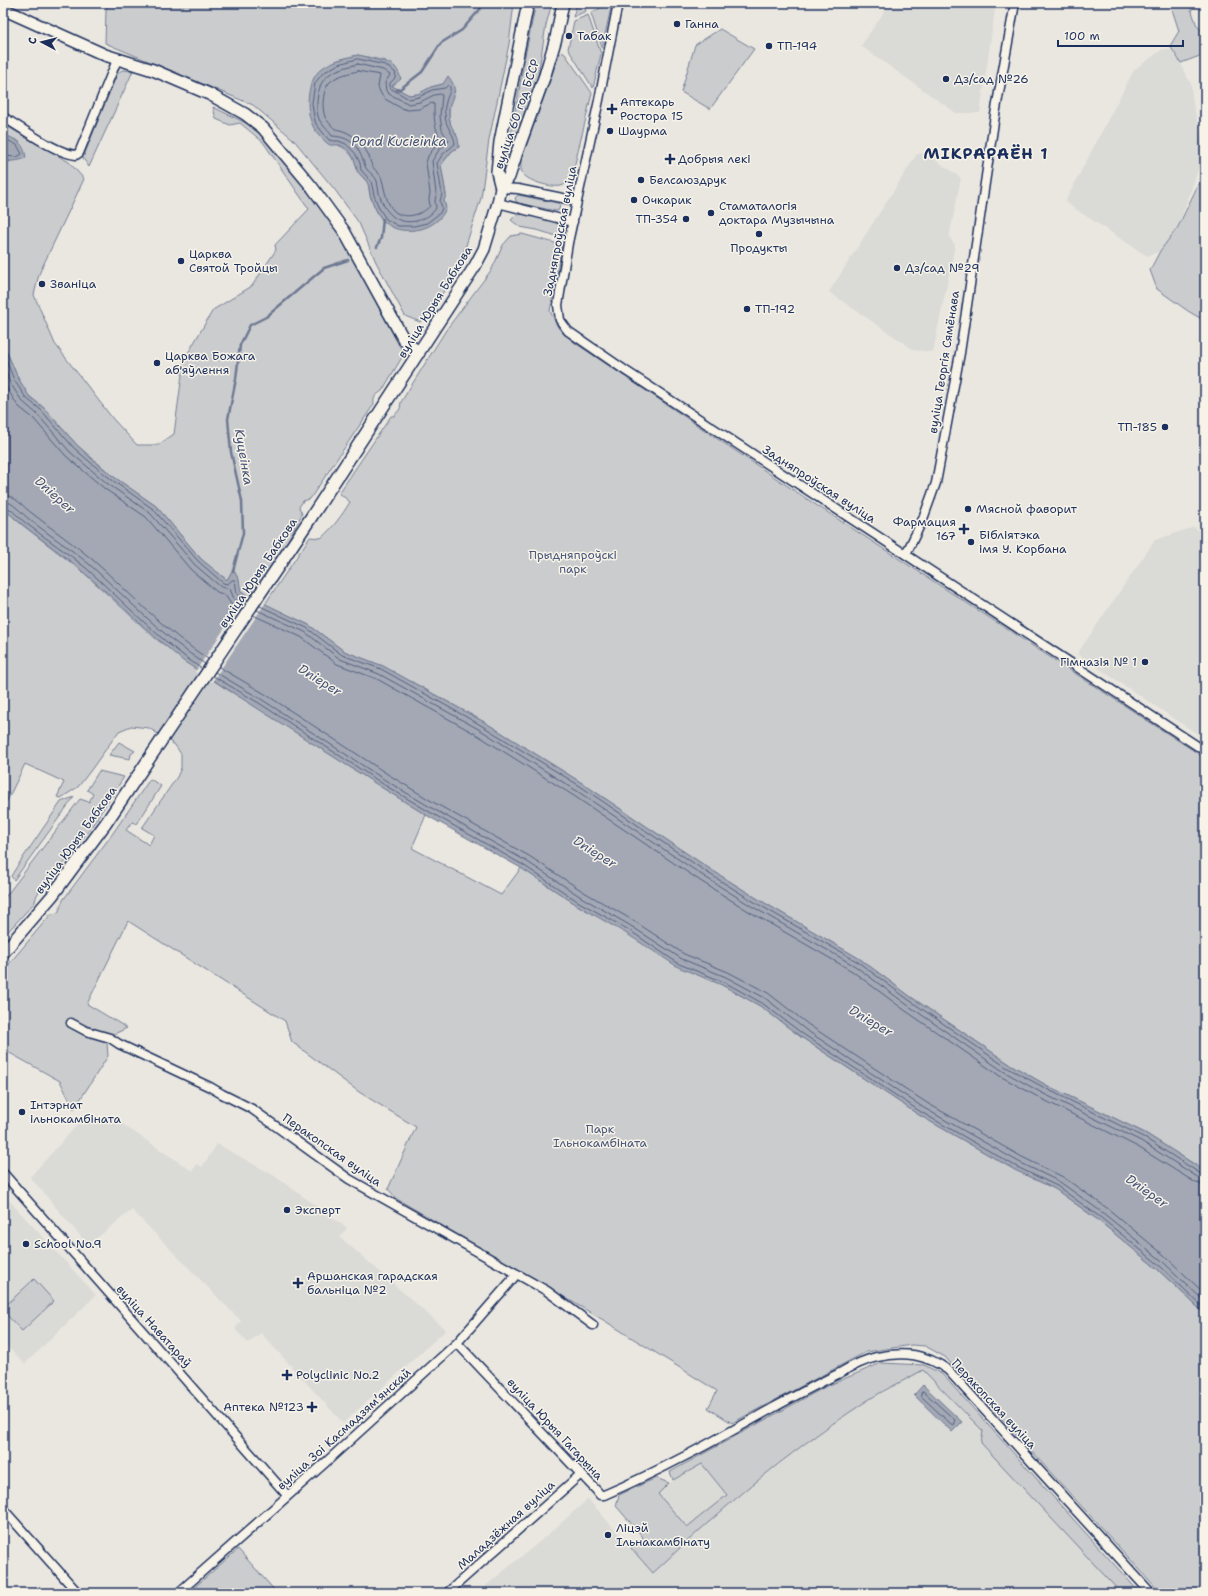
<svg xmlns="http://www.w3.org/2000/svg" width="1208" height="1596" font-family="'Shantell Sans',sans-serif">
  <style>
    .built { fill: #dadad6 }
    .green { fill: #cbcccd; stroke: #737e96; fill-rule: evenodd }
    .water { fill: #a3a8b4; stroke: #6d7892 }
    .pier { fill: #eae7e0 }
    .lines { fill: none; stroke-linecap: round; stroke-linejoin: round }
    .shore { stroke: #515f80; stroke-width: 1 }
    .stream { stroke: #6d7892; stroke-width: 2.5 }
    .minor-casing { stroke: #1b2f5e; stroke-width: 11 }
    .major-casing { stroke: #1b2f5e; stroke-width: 14 }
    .minor { stroke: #f7f3e8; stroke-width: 8 }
    .major { stroke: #f7f3e8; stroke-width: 11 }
    .poi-dot { fill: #1b2f5e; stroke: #f7f3e8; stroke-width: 1.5 }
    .labels { text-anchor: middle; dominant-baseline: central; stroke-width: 3; stroke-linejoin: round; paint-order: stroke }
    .poi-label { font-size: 12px; fill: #1b2f5e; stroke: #f7f3e8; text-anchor: start }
    .street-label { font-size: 12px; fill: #1b2f5e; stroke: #f7f3e8 }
    .park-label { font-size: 12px; fill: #47567a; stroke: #f7f3e8 }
    .water-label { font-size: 13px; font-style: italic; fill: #445378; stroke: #f7f3e8 }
    .district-label { font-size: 16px; font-weight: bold; letter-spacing: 1px; fill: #1b2f5e; stroke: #f7f3e8 }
  </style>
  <rect width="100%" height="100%" fill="#eae7e0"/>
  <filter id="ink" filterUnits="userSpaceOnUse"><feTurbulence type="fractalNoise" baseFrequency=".025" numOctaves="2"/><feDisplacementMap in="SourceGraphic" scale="8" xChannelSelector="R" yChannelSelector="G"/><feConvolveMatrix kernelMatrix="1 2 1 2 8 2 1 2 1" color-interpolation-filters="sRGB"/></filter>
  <g filter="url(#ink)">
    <path class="built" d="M890,3H996L980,113H956L861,46Z
      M1163,49L1171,50L1181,63L1184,72L1191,84L1193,105L1205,150L1178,227L1160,251L1147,256L1065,202L1134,70Z
      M926,153L961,178L949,237L955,245L933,352L914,350L829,292L917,154Z
      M1194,527L1205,535V739L1077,654L1155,540Z
      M98,1116L107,1121L110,1116L192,1171L197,1164L202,1167L217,1144L273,1175L347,1228L340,1237L446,1330L343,1423L261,1333L248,1343L235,1329L241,1321L132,1210L88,1245L30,1177L80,1122Z
      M3,1194L96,1295L25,1364L3,1342Z
      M923,1370L983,1431L1121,1593H477L544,1538L588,1499L653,1573L692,1536L735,1499L798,1449L860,1405Z
      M702,1464L727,1495L687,1527L658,1494L673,1480Z"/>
    <path class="green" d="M108,3H514L509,44L489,140L481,198L462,258L442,294L426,317L420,322L405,316L376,262L359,223L335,190L293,139L253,105L105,43L106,10ZM358,55L386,61L392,86L409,95L418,94L431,87L443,84L455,91L450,102L449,115L451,127L456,133L459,147L452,151L441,165L446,195L444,200L383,222L376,210L370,196L368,183L357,171C356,158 349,150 338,145L320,70L338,60Z
      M536,3H552L546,25L538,76L504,174L525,56Z
      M577,3H584L586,11L573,17Z
      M610,3H612L602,48L591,13Z
      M1170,3H1189L1197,26L1205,33V54L1181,63L1170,46L1179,31Z
      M588,15L601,54L593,88L568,49L574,21Z
      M720,29L754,49L710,109L681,92L695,45Z
      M562,52L565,54L592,93L573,172C571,178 568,184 561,186C552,188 525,181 522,172C520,168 521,163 521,159L559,55Z
      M122,70L133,71L89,167L83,158L117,74Z
      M213,107L250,125L278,151L334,224L404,354L382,391C376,395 373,397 374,404L310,499L303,501L299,507L302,514L277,561L250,597L240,592L239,580L233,570L227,580L201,559L156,506L114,477L77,445L44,408L29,396L18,378L3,343V160L10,162L20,142L3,134V124L69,162L84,179L39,274L34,295L55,344L113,419L137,445H158L174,434L184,360L213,310L252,286L276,250L275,245L309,209L263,142L240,123L230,125L216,119Z
      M1205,170V321L1188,311L1157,289L1150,270L1160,251L1178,227Z
      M518,195L557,203L560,204L559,210L556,211L517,203L515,198Z
      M528,214L550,219L559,225L563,238L537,230L520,227L511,220L516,215Z
      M522,234L562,245L550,311L559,329L575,343L807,499L1205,758V1171L1145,1133L1046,1085L1008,1063L911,997L860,959L758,899L710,869L582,783L486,723L383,666L344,651L309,625L265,604L310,537L321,538C333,528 342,515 350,502L339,493L391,416H394L400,409L401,402L446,330L492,269L503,245L511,236Z
      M3,508L21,524L82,571L156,639L223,687L257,707L381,787L426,815L412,848L501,895L521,868L577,905L760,1006L801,1037L919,1115L1015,1170L1055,1189L1098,1220L1155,1267L1205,1314V1593H1161L945,1357L925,1346L912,1345L866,1352L732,1423L708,1408L717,1391L605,1321L397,1199L388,1189L416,1127L359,1092L292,1042L285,1021L128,921L87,1004L127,1028L112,1035L98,1037L107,1043L108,1056L74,1109L60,1081L8,1052L3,1053V971L51,914L58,913L63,900L113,833L150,779L161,786L137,824L132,822L126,830L149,845L154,835L142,828L177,777L181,768V754L175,745L149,728L131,726L119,731L91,770L78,787L61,798L57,797L64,782L25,764L7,801L3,796Z
      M119,742L135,751L131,754L130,759L109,755Z
      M99,771L124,777L90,829L47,886C40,889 36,894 35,902L3,937V900L80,799L89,802L93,794L87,790Z
      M74,797L14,880L11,876L16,868L61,802Z
      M34,1279L54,1301L22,1331L3,1311V1308Z
      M881,1363L924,1365L942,1374L1140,1593H1121L981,1443L983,1431L923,1370C902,1382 879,1392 859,1406C785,1454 718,1512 653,1573L631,1548L643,1537L616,1506L619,1495L656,1478L669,1483L658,1494L687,1527L727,1495L702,1464L673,1480L670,1472L825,1387Z
      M238,1549L277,1593H188Z"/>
    <path class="water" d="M358,55C363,56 368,57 373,59C389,64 395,60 401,79L392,86L409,95L418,94L431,87L443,84L448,76C462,93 448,97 449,115C449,130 459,131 459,147L452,151L441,165L446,195L444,200L446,208C442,219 432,226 421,229C393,235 379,223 371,197C369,193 370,186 367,182C365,178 360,175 357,171C356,161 350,147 339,145C334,144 331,147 327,143C322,139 314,130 312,124C305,108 307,81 321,69C331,61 345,58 358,55Z
      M3,134C16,140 24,142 26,158C18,161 12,162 3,160Z
      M3,343L18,378L29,396L44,408L77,445L92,459L114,477L156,506L201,559L227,580L233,569L239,580L241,592L309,625L344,651L383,666L486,723L582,783L710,869L758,899L860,959L911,997L1008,1063L1046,1085L1145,1133L1205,1171V1314L1155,1267L1098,1220L1055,1189L1015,1170L919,1115L801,1037L760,1006L722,985L678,967L627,934L577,905L521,868L426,815L381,787L183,661C148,632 117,600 82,571C57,549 28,531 3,508Z
      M923,1385L962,1422L952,1432L914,1395Z"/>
    <path class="pier" d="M248,594L266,602L212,682L195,672Z"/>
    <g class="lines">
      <path class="shore" d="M358,59L385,65L395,72L396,77L390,83V88L409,99L419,97L432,90L445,88L448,85L450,87C451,92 447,96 446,102C445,105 444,111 445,114C445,128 455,134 455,144L443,154L437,163L442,194L440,201L442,208L440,213L427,223L414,226H398L386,219L379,208L374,195L371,181L361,170L360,163L355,153L346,144L339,141H333L329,140L316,124L314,117L312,103L315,83L323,73L339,64Z
        M358,64L383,70L390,75L385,83L386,91L389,94L409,104L420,102L434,95L440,94L442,95L440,116L442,130L449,141L439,150L432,161L436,193L435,201L436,208C432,215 424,219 416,221C396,225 384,212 379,193C378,189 378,185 377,181C375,175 367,172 365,166C359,148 353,137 332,136C329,131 323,126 320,121C314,111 317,85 326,77C335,69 347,67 358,64Z
        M358,71L380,75L378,87L381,94L385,99L401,108L408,110L419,109L432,103L434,104C434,118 434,128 441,139L428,156L426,163L430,193L429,199L430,206C422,215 404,220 394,211C386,203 385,190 382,180C381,173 374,171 372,165C370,163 370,159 369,156C362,142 351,131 335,129C332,126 327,121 325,117C321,107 323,87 331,81C339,75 349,73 358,71Z
        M3,138L17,145L22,154L17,157L3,156
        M3,352L14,380L26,398L41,410L74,448L90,462L112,480L153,509L198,561L223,583L228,584L232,580H235L237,594L248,600
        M3,364L10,383L22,401L37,414L70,452L108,484L150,513L195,565L221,587L230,589L234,599L245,605
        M3,382L18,406L33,418L66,456L105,489L146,517L191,570L217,592L225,595L231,604L241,610
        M3,495C15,495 23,507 33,514C53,530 74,544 93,560C131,594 165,631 208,659
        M3,501C13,501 22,514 30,520C49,535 70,548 89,564C127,598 162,636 205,664
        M3,506C11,507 20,519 27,524C46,539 67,552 86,568C124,602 159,640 202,669
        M260,606L307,628L342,655L381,669L484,727L580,786L708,873L756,903L858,962L909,1000L1006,1067L1045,1088L1143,1137L1201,1174H1205
        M257,610L305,632L340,659L379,674L482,731L577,791L705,877L753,907L855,966L906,1004L1003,1071L1042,1093L1141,1141L1199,1178L1205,1179
        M253,615L301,637L337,664L377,679L479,736L574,796L702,882L750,912L852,971L903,1009L1000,1076L1040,1098L1138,1147L1196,1183L1205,1185
        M219,667L265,694L389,775L433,802L529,856L584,892L634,921L684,954L728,972L768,993L809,1025L927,1103L1022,1157L1063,1177L1107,1208L1164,1255L1205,1294
        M215,672L261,699L385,780L430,807L526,861L581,897L631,926L682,959L726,977L765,998L806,1030L924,1108L1019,1162L1060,1182L1103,1213L1161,1260L1205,1302
        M213,676L259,703L383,784L428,811L523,865L579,902L629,930L679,964L724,982L762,1003L803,1034L921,1112L1017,1167L1057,1186L1100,1217L1157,1263L1205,1309
        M923,1391L955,1420L953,1425L951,1424L921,1396V1394Z"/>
      <path class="stream" d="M397,90L400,89L422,72L441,43L462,30L481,8L479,3
        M377,247L381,238L383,219
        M233,571L243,533L242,501L231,452L228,419L236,379L240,345L250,325L266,317L324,268L348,260"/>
      <defs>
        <path id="minor" d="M618,3L599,100L568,243L558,305L560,320L568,331L626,371L1205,751
          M3,117C22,128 55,153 76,155L79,153L117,60
          M501,188L518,189L577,201
          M498,203L573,222
          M906,554L923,519L936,483L960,353L995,115L1015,3
          M71,1023L86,1031L110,1038L119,1044L210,1087L222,1094L252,1109L349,1179L547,1291L593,1325
          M3,1173L287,1495
          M457,1343L597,1491L600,1495H604C662,1470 716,1440 771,1409C793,1397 815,1385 838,1374C850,1367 863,1360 877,1357C904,1351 926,1354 948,1370L1151,1593
          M3,1509L78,1593
          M178,1593L325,1463L457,1343L517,1274
          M447,1593L581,1474"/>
        <path id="major" d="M3,9L105,55L153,70L209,94L245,114L263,128L312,187L344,231L404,340L419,353
          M501,188L497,172L500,142L528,3
          M3,953L52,896L106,823L310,519L475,266L484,249L498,203L501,188L509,177L516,155L545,75L556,38L563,3"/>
      </defs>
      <use href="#minor" class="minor-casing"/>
      <use href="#major" class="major-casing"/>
      <use href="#minor" class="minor"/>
      <use href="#major" class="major"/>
    </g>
  </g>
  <g class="poi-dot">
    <circle cx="677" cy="24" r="4"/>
    <circle cx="569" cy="36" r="4"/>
    <circle cx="769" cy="46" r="4"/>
    <circle cx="946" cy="79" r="4"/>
    <path d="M610 103h4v4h4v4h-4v4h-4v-4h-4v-4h4z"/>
    <circle cx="610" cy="131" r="4"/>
    <path d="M668 153h4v4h4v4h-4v4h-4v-4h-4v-4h4z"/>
    <circle cx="641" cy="180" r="4"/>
    <circle cx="634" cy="200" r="4"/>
    <circle cx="711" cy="213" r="4"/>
    <circle cx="686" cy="219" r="4"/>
    <circle cx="759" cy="234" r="4"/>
    <circle cx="181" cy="261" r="4"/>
    <circle cx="897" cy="268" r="4"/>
    <circle cx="42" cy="284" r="4"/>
    <circle cx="747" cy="309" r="4"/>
    <circle cx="157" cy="363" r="4"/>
    <circle cx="1165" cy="427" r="4"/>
    <circle cx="968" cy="509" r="4"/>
    <path d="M962 523h4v4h4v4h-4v4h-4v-4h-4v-4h4z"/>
    <circle cx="971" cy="542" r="4"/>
    <circle cx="1145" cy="662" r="4"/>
    <circle cx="22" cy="1112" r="4"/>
    <circle cx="287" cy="1210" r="4"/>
    <circle cx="26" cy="1244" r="4"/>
    <path d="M296 1277h4v4h4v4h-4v4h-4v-4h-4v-4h4z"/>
    <path d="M285 1369h4v4h4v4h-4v4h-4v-4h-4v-4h4z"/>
    <path d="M310 1401h4v4h4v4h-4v4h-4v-4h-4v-4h4z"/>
    <circle cx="608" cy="1535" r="4"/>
  </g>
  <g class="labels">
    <g class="poi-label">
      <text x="685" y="24">Ганна</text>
      <text x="577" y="36">Табак</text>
      <text x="777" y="46">ТП-194</text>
      <text x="954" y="79">Дз/сад №26</text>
      <text x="620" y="102">Аптекарь<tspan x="620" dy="14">Ростора 15</tspan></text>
      <text x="618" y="131">Шаурма</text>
      <text x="678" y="159">Добрыя лекі</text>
      <text x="649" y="180">Белсаюздрук</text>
      <text x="642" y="200">Очкарик</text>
      <text x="719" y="206">Стаматалогія<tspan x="719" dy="14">доктара Музычына</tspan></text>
      <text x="678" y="219" text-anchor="end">ТП-354</text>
      <text x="759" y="248" text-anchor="middle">Продукты</text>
      <text x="189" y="254">Царква<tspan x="189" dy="14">Святой Тройцы</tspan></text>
      <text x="905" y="268">Дз/сад №29</text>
      <text x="50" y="284">Званіца</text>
      <text x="755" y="309">ТП-192</text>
      <text x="165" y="356">Царква Божага<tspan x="165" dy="14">аб'яўлення</tspan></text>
      <text x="1157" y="427" text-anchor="end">ТП-185</text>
      <text x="976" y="509">Мясной фаворит</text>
      <text x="956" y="522" text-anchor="end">Фармация<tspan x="956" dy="14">167</tspan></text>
      <text x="979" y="535">Бібліятэка<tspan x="979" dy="14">імя У. Корбана</tspan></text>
      <text x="1137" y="662" text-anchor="end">Гімназія № 1</text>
      <text x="30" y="1105">Інтэрнат<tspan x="30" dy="14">ільнокамбіната</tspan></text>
      <text x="295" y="1210">Эксперт</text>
      <text x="34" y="1244">School No.9</text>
      <text x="307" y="1276">Аршанская гарадская<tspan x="307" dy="14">бальніца №2</tspan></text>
      <text x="296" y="1375">Polyclinic No.2</text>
      <text x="304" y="1407" text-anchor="end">Аптека №123</text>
      <text x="616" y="1528">Ліцэй<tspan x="616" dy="14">Ільнакамбінату</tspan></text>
    </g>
    <g class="street-label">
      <text transform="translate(517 114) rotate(-71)">вуліца 60 год БССР</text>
      <text transform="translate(560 231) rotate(-79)">Задняпроўская вуліца</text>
      <text transform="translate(435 302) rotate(-58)">вуліца Юрыя Бабкова</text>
      <text transform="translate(944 362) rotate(-81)">вуліца Георгія Сямёнава</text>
      <text transform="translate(819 484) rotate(33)">Задняпроўская вуліца</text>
      <text transform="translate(258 573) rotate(-56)">вуліца Юрыя Бабкова</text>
      <text transform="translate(76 840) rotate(-54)">вуліца Юрыя Бабкова</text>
      <text transform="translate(332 1150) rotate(35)">Перакопская вуліца</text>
      <text transform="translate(154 1326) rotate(48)">вуліца Наватараў</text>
      <text transform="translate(994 1404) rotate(47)">Перакопская вуліца</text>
      <text transform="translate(344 1429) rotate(-42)">вуліца Зоі Касмадзямʼянскай</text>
      <text transform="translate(555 1429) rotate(47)">вуліца Юрыя Гагарына</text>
      <text transform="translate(506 1525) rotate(-42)">Маладзёжная вуліца</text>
    </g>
    <g class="park-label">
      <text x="573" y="555">Прыдняпроўскі<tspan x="573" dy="14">парк</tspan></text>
      <text x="600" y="1129">Парк<tspan x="600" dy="14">Ільнокамбіната</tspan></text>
    </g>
    <g class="water-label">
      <text x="399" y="141">Pond Kucieinka</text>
      <text transform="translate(244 457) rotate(80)">Куцеінка</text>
      <text transform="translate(55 495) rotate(42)">Dnieper</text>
      <text transform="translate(320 680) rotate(32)">Dnieper</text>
      <text transform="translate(595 852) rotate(32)">Dnieper</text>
      <text transform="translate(871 1021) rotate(31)">Dnieper</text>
      <text transform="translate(1147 1191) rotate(35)">Dnieper</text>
    </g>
    <g class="district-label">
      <text x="986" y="153">МІКРАРАЁН 1</text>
    </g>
  </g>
  <rect width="1208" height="1596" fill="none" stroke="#f7f3e8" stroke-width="16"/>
  <rect x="8" y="8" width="1192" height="1580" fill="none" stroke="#1b2f5e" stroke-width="1.5" filter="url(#ink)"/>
  <g transform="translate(42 42) rotate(277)" stroke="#f7f3e8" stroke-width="3" paint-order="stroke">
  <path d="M0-3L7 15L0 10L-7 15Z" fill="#1b2f5e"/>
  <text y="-6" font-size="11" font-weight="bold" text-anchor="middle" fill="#1b2f5e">С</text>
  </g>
  <path d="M1058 40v6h125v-6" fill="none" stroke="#1b2f5e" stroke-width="2"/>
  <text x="1064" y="40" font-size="12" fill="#1b2f5e" stroke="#f7f3e8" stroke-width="3" paint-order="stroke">100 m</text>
</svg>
